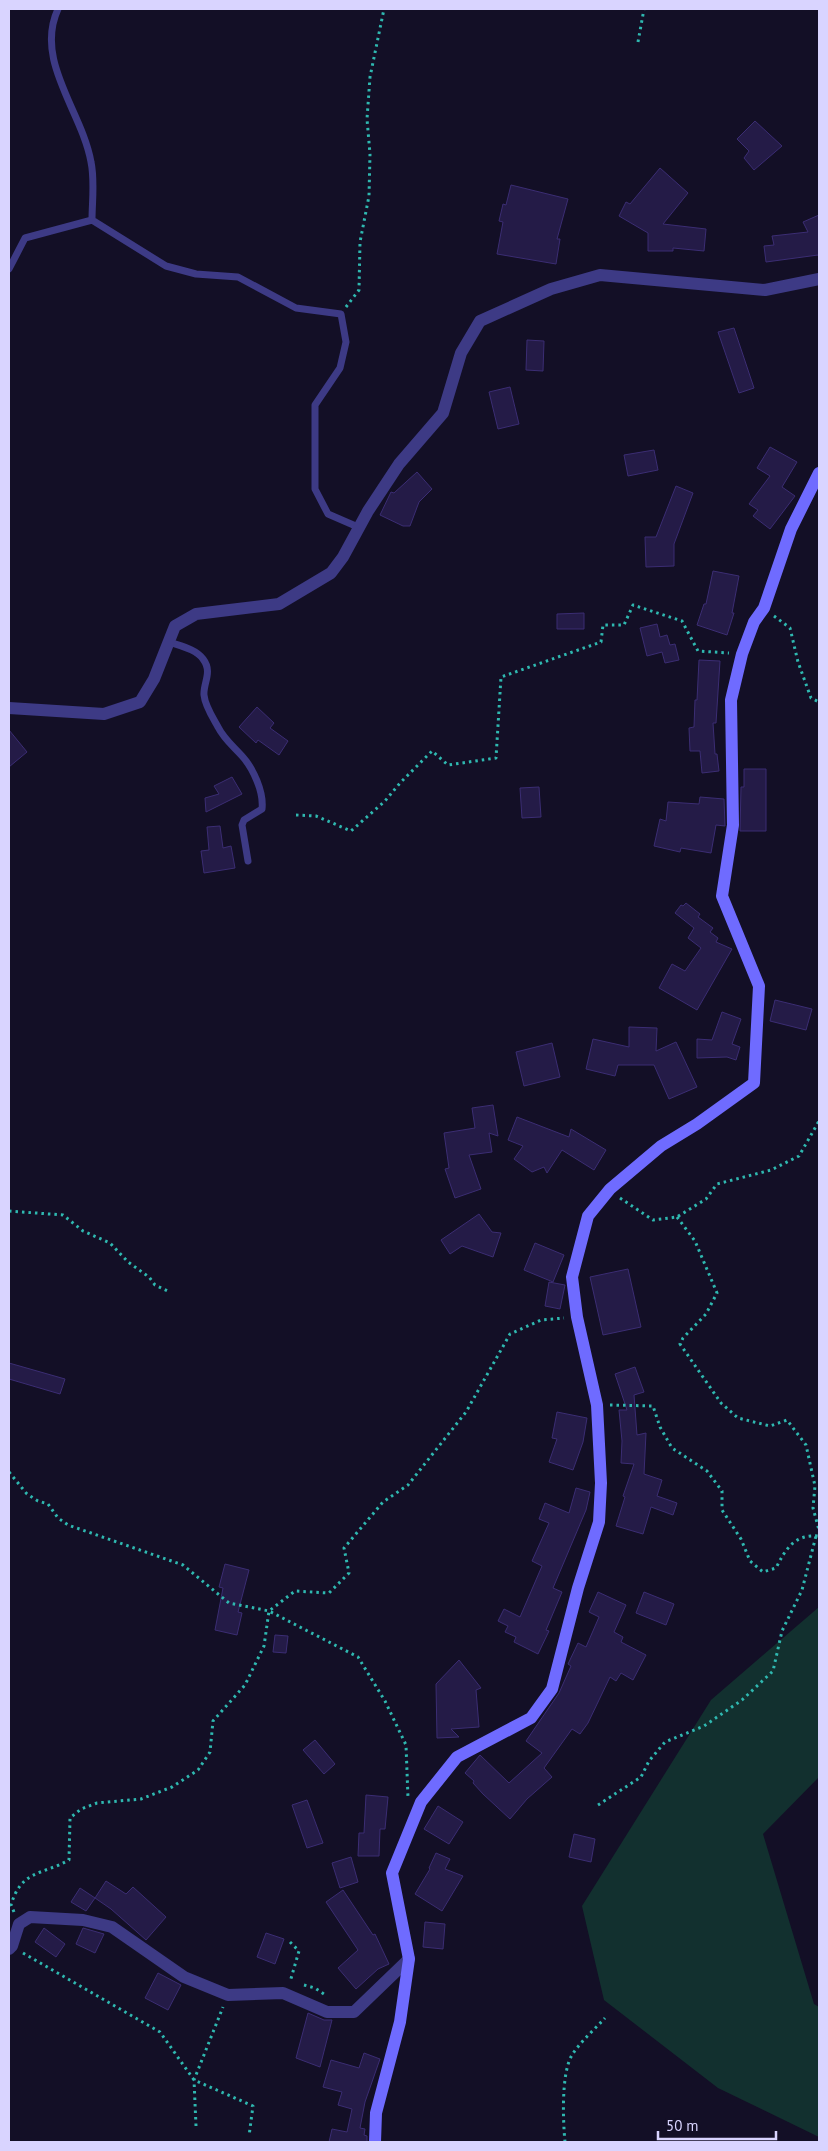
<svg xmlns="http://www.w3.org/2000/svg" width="828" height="2151" font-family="'PT Sans',sans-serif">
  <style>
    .green { fill: #12302f }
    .building { fill: #241b47; stroke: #3b2d73 }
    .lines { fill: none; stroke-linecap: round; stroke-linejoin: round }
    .path { stroke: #2fb8b0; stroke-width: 3; stroke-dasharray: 2.5 4; stroke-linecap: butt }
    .lane { stroke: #3d3a85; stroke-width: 7 }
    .street { stroke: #3d3a85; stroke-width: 12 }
    .secondary { stroke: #6f6bff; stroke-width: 12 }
  </style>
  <rect width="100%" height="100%" fill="#130f26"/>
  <path class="green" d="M819,1607V1777L763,1834L814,2004L819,2007V2137L718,2088L604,2000L582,1906L711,1700Z"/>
  <path class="building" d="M755,121L782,146L754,170L744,158L749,151L737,139Z
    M660,168L688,193L663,224L706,229L704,251L673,248V251H648V233L619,216L626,202L630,204Z
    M511,185L568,199L557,239H560L556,264L497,254L503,222L499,221L503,204L506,205Z
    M819,215V258L818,255L766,262L764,246L774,245L772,236L808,232L803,222Z
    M734,328L754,388L739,393L718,332Z
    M527,340L544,341L543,371L526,370Z
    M510,387L519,424L498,429L489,392Z
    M770,447L797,462L782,487L795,496L770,529L753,516L758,510L749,504L770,476L757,468Z
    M654,450L658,470L628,476L624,455Z
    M417,472L432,489L419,502L410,526H403L380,515L391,492L394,493Z
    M676,486L693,493L674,544V566L646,567L645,537H656Z
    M713,571L739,576L732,613H734L727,635L697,625L704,604H706Z
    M584,613V629H557V614Z
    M657,624L660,637L667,635L670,645L675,644L679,660L665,663L662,652L647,656L640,628Z
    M699,660L720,661L716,723H713L715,754H717L719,771L702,773L700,751H690L689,728L694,727L695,700H697Z
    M257,707L274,723L270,728L288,741L279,755L258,740L256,743L239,727Z
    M9,730L27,752L9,767Z
    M744,769H766V831H740L741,787H744Z
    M232,777L242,794L206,812L205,798L219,794L214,786Z
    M539,787L541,817L522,818L520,788Z
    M700,797L724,799L725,826L716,825L711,853L681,848L680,852L654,846L660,819L666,821L668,802L699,804Z
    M220,826L223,848L231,846L235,868L204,873L201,851L209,850L207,827Z
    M686,903L700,914L698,917L713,928L710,932L718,938L716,942L732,949L697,1010L659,988L672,964L685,971L701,948L688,938L694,928L675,913L681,905L683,906Z
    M775,1000L812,1009L806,1030L770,1021Z
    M722,1012L741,1019L732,1044L740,1047L736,1060L727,1057L697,1058V1039L712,1040Z
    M629,1027L657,1028L656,1051L676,1042L697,1087L669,1099L654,1065H618L615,1076L586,1069L593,1039L629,1047Z
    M552,1043L560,1077L524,1086L516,1052Z
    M493,1105L498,1136L489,1133L492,1152L469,1155L481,1189L455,1198L445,1169L449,1168L444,1133L475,1128L472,1108Z
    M517,1117L569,1137L571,1129L606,1150L594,1170L562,1150L547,1173L544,1167L532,1172L514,1159L523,1146L508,1140Z
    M479,1214L492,1232L501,1233L493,1257L462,1246L450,1254L441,1240Z
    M535,1243L564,1255L553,1282L524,1270Z
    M628,1269L641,1327L603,1335L590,1277Z
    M549,1282L565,1285L560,1309L545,1306Z
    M9,1363L65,1379L60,1394L9,1379Z
    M635,1367L644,1392L634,1395L637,1435L646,1433L644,1474L662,1480L657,1496L677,1503L673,1515L651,1507L643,1534L616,1526L625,1497L623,1496L634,1464L621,1463L622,1441L619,1410H627L615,1374Z
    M557,1412L587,1418L583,1442L573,1470L549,1462L557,1439L552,1438Z
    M576,1488L590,1492L586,1510L553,1588L562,1592L546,1630L549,1631L538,1654L514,1642L516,1637L505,1632L508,1626L498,1621L504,1609L520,1617L542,1566L532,1561L549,1523L539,1519L545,1503L569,1513Z
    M225,1564L249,1570L238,1612L242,1613L237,1635L215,1630L223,1588L219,1587Z
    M598,1592L626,1605L614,1632L623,1637L621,1642L646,1655L633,1680L621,1673L616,1681L610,1677L588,1723L580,1734L572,1729L544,1768L552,1777L527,1799L510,1819L483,1794L473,1783L474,1781L465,1773L480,1755L509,1783L542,1753L526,1741L559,1693L571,1666L568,1664L578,1643L586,1647L599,1617L589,1612Z
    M644,1592L674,1604L666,1625L636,1613Z
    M275,1635L288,1636L286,1653L273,1652Z
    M459,1660L481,1688L476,1690L479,1727L451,1729L459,1737L437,1738L436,1684Z
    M315,1740L335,1764L324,1774L303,1750Z
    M366,1795L388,1797L385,1829H380L379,1856H358L359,1833H364Z
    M307,1800L323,1843L307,1848L292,1805Z
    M438,1806L463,1822L449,1844L424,1829Z
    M574,1834L595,1839L591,1862L569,1857Z
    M436,1853L450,1859L445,1869L463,1876L442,1911L415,1894L430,1869L429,1868Z
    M351,1857L358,1882L340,1888L332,1863Z
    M106,1881L126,1894L133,1887L166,1917L146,1940L111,1909L95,1898Z
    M80,1888L95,1898L86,1911L71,1902Z
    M343,1890L373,1935L375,1934L389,1964L378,1969L356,1989L338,1968L358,1950L326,1902Z
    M425,1922L445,1924L443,1949L423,1947Z
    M44,1928L65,1944L56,1957L35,1942Z
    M83,1928L104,1934L95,1953L76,1944Z
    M266,1933L284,1939L275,1964L257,1957Z
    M158,1973L181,1985L168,2010L145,1998Z
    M308,2013L324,2020H332L320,2067L296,2058Z
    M364,2053L380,2059L365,2102L360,2128L365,2129L364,2135L367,2136V2142H329L332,2129L347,2132L352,2109L338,2105L342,2092L323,2087L331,2060L359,2068Z"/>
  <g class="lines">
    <path class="path" d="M638,42L644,9
      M346,307L359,290L360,242L369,196L370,154L367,119L370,77L384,9
      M774,616L790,628L798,662L811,698L819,702
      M296,815L316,816L351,831L385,801L400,783L432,751L448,765L496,758L501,677L601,642L603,625H624L633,605L682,621L698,651L729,653
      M620,1198L653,1220L677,1217L706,1199L717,1184L771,1170L799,1156L819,1121
      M9,1211L63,1215L83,1231L110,1243L128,1262L149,1277L155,1285L170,1292
      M677,1217L695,1241L717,1293L706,1314L683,1338L680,1344L721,1403L738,1418L770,1426L787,1420L806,1445L815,1486L813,1508L819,1530
      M610,1405L653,1406L660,1427L672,1448L707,1471L722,1491V1510L741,1539L750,1561L763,1572L776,1568C786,1548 795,1534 819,1536
      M9,1472L27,1494L38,1501L48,1504L58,1518L68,1525L183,1565L229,1603L269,1611L358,1657L385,1701L406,1745L408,1798
      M598,1805L641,1777L649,1761L665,1742L704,1726L742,1700L773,1671L782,1631L802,1590L816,1536
      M14,1912L11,1905C21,1870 42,1875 69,1860L70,1818L81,1809L97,1803L141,1799L172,1787L198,1770L210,1752L213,1721L245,1685L264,1646L269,1611L295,1591L329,1593L349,1573L344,1548L383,1502L408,1485L466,1412L510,1334L541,1320L564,1318
      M290,1942L299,1951L290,1982
      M23,1953L160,2032L194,2080L253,2106L249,2136
      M304,1985L315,1988L327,1996
      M196,2126L194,2080L223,2007
      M565,2142C563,2121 561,2073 572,2055C581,2041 594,2030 605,2018"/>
    <path class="lane" d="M58,9C34,61 82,111 91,162C95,181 92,202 92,220
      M9,269L25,238L92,220L166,266L196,274L238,277L296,308L341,314L346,342L340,368L315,405V489L328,514L358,527
      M169,642C180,646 196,649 203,659C213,672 203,683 204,695C205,706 213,718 218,727C224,739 233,746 242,756C253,768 264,792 262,809L244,820L242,825L248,861"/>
    <path class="street" d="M9,708L104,714L140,702L154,679L175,626L196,614L279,604L331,573L343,557L368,511L399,464L443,413L461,353L480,321L551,289L600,275L765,290L819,279
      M9,1949L12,1946L19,1924L30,1917L83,1920L112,1927L184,1977L228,1995L283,1993L327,2012H354L409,1959"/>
    <path class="secondary" d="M375,2142L376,2113L400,2022L409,1959L392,1873L421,1802L457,1757L531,1718L552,1689L578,1588L599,1522L601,1483L597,1405L577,1317L572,1277L588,1216L610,1189L661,1146L697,1124L754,1083L759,986L722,896L733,825L731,700L742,654L754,622L764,608L791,529L819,473"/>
  </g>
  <rect width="828" height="2151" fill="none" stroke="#d9d4ff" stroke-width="20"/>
  <path d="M658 2131v8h118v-8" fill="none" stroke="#d9d4ff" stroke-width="2.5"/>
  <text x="666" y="2131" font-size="15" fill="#d9d4ff" stroke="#130f26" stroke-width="4" paint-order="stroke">50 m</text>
</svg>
